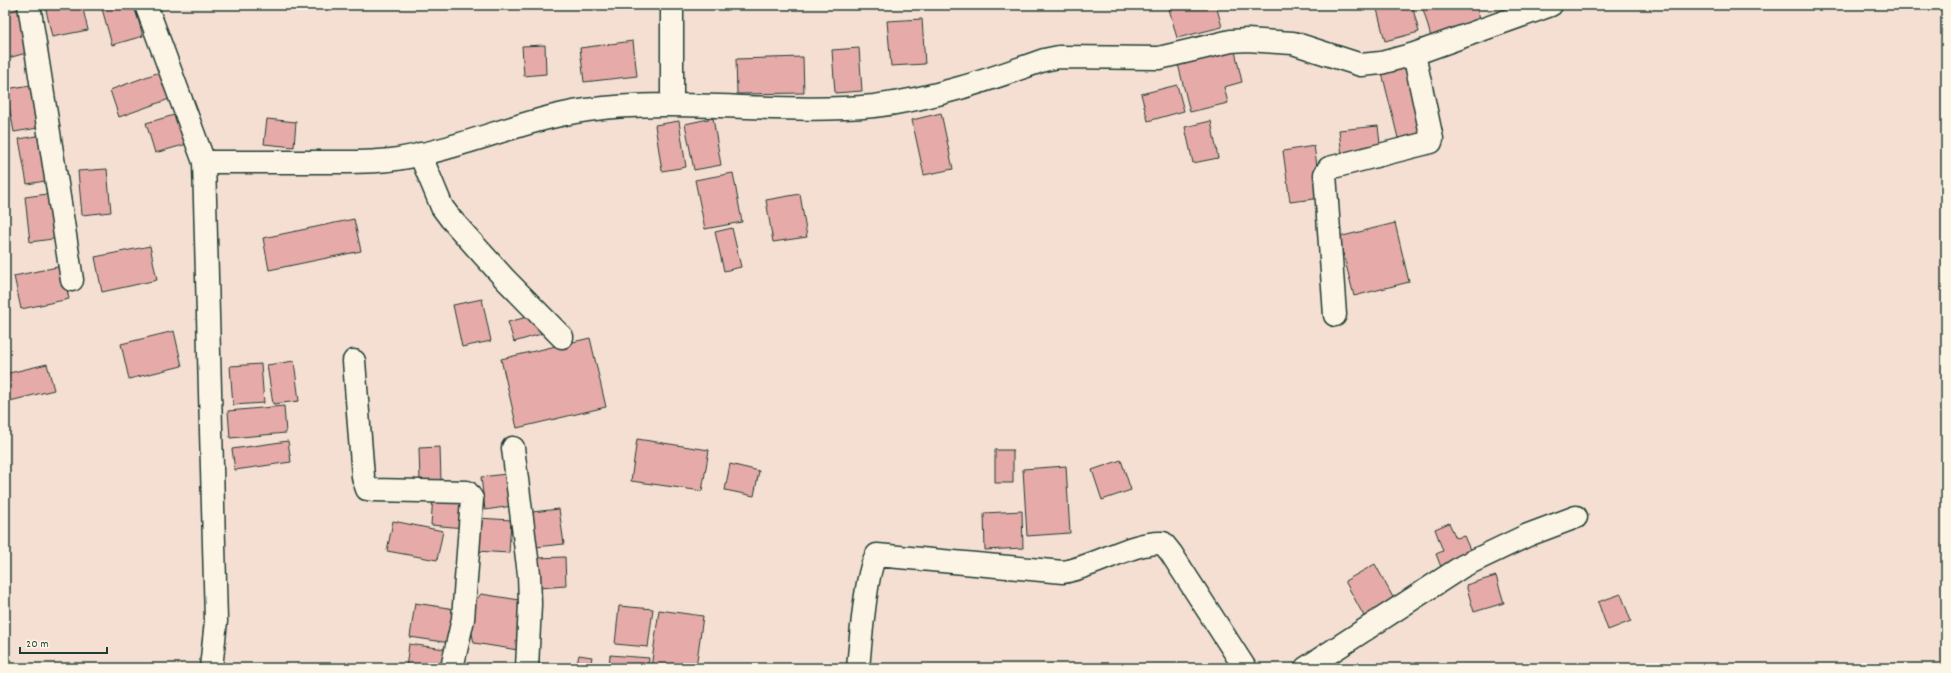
<svg xmlns="http://www.w3.org/2000/svg" width="1951" height="673" font-family="Dekko,sans-serif">
  <style>
    .building { fill: #e6aba8; stroke: #1f3d34 }
    .lines { fill: none; stroke-linecap: round; stroke-linejoin: round }
    .minor-casing { stroke: #1f3d34; stroke-width: 25 }
    .minor { stroke: #fcf5e5; stroke-width: 22 }
  </style>
  <rect width="100%" height="100%" fill="#f5dfd3"/>
  <filter id="ink" filterUnits="userSpaceOnUse"><feTurbulence type="fractalNoise" baseFrequency=".025" numOctaves="2"/><feDisplacementMap in="SourceGraphic" scale="8" xChannelSelector="R" yChannelSelector="G"/><feConvolveMatrix kernelMatrix="1 2 1 2 8 2 1 2 1" color-interpolation-filters="sRGB"/></filter>
  <g filter="url(#ink)">
    <path class="building" d="M45,5H82L88,30L52,37Z
      M101,5H134L143,36L112,45Z
      M1168,5H1216L1222,27L1177,38Z
      M1376,5H1412L1419,32L1385,41Z
      M1422,5H1476L1481,23L1431,37Z
      M21,8L33,51L5,59V13Z
      M922,19L925,64L891,66L887,21Z
      M633,41L637,76L584,82L580,48Z
      M1233,42L1242,82L1224,87L1228,103L1190,112L1176,56Z
      M545,45L546,74L524,76L522,46Z
      M859,48L862,91L835,93L832,50Z
      M803,57L804,93L737,94L736,59Z
      M1409,63L1425,132L1398,138L1381,69Z
      M165,70L175,97L119,117L110,90Z
      M37,84L44,127L14,132L6,89Z
      M1177,85L1184,111L1148,121L1141,94Z
      M941,113L953,169L924,175L912,120Z
      M178,114L187,144L155,153L146,123Z
      M713,118L721,165L694,170L685,124Z
      M267,119L296,122L294,147L264,144Z
      M679,121L686,167L662,171L655,125Z
      M1211,121L1218,158L1193,163L1185,127Z
      M1378,126L1381,153L1342,156L1339,130Z
      M42,135L51,180L27,184L19,139Z
      M1314,146L1322,198L1290,202L1283,151Z
      M107,169L111,212L82,215L78,171Z
      M733,173L742,222L705,229L695,180Z
      M55,193L60,238L30,242L25,197Z
      M800,194L807,237L773,242L766,200Z
      M354,219L361,251L269,270L263,238Z
      M1395,223L1409,282L1354,296L1339,237Z
      M732,228L741,267L724,271L715,232Z
      M150,246L157,280L102,292L95,257Z
      M62,266L69,299L21,309L14,276Z
      M482,299L491,341L462,347L453,305Z
      M535,315L541,334L514,342L508,322Z
      M174,331L182,366L129,379L121,344Z
      M590,338L606,407L517,428L501,359Z
      M294,361L299,401L273,404L267,365Z
      M47,364L54,390L6,402L5,374Z
      M261,364L264,403L233,405L230,366Z
      M284,406L286,433L230,438L228,411Z
      M637,439L709,450L702,491L631,481Z
      M288,441L291,462L235,470L232,449Z
      M440,447L441,482H420L419,448Z
      M995,450H1013V483H995Z
      M1121,460L1131,490L1102,500L1092,470Z
      M730,464L759,471L754,496L725,490Z
      M1066,466L1070,533L1027,536L1023,469Z
      M515,473L519,505L485,510L481,477Z
      M433,495L467,498L464,528L431,525Z
      M559,509L564,544L536,547L532,512Z
      M1022,511L1023,548L985,550L984,513Z
      M478,518L511,520L509,553L476,551Z
      M393,521L443,531L437,560L387,551Z
      M1449,523L1456,538L1464,536L1471,552L1441,567L1436,554L1443,551L1435,529Z
      M565,557L566,586L539,588L537,558Z
      M1375,564L1396,603L1366,620L1345,581Z
      M1496,576L1504,603L1474,612L1466,585Z
      M481,594L526,601L518,650L474,643L471,629L476,600Z
      M1621,594L1631,621L1608,630L1598,602Z
      M415,603L455,609L450,643L410,637Z
      M619,606L653,609L648,647L615,644Z
      M659,610L703,616L696,668H651Z
      M409,644L445,649L441,668H406Z
      M579,655L592,657L590,668H576Z
      M610,655L649,658L648,668H609Z"/>
    <g class="lines">
      <defs>
        <path id="minor" d="M29,5L72,280
          M146,5L204,162L216,621L211,668
          M672,5V105
          M420,154L442,207L451,219L505,279L562,337
          M204,162C242,162 281,162 320,162C345,162 371,163 397,159C462,149 522,119 587,110C682,97 779,115 874,106C933,99 988,80 1044,60L1059,57L1159,58L1231,41L1247,40L1293,43L1361,65L1381,63L1414,54L1551,5
          M1335,315L1325,174L1329,168L1431,142L1432,139L1414,54
          M354,361L363,477L367,489L373,490L467,492L472,499L463,619L452,668
          M513,448L529,574L530,604L527,668
          M858,668C860,648 866,567 877,555L1063,572C1095,567 1133,541 1163,543L1171,553L1245,668
          M1306,668L1463,566L1528,535L1576,517"/>
      </defs>
      <use href="#minor" class="minor-casing"/>
      <use href="#minor" class="minor"/>
    </g>
  </g>
  <rect width="1951" height="673" fill="none" stroke="#fcf5e5" stroke-width="20"/>
  <rect x="10" y="10" width="1931" height="653" fill="none" stroke="#1f3d34" stroke-width="1.5" filter="url(#ink)"/>
  <path d="M20 647v6h87v-6" fill="none" stroke="#1f3d34" stroke-width="2"/>
  <text x="26" y="647" font-size="12" fill="#1f3d34" stroke="#fcf5e5" stroke-width="3" paint-order="stroke">20 m</text>
</svg>
